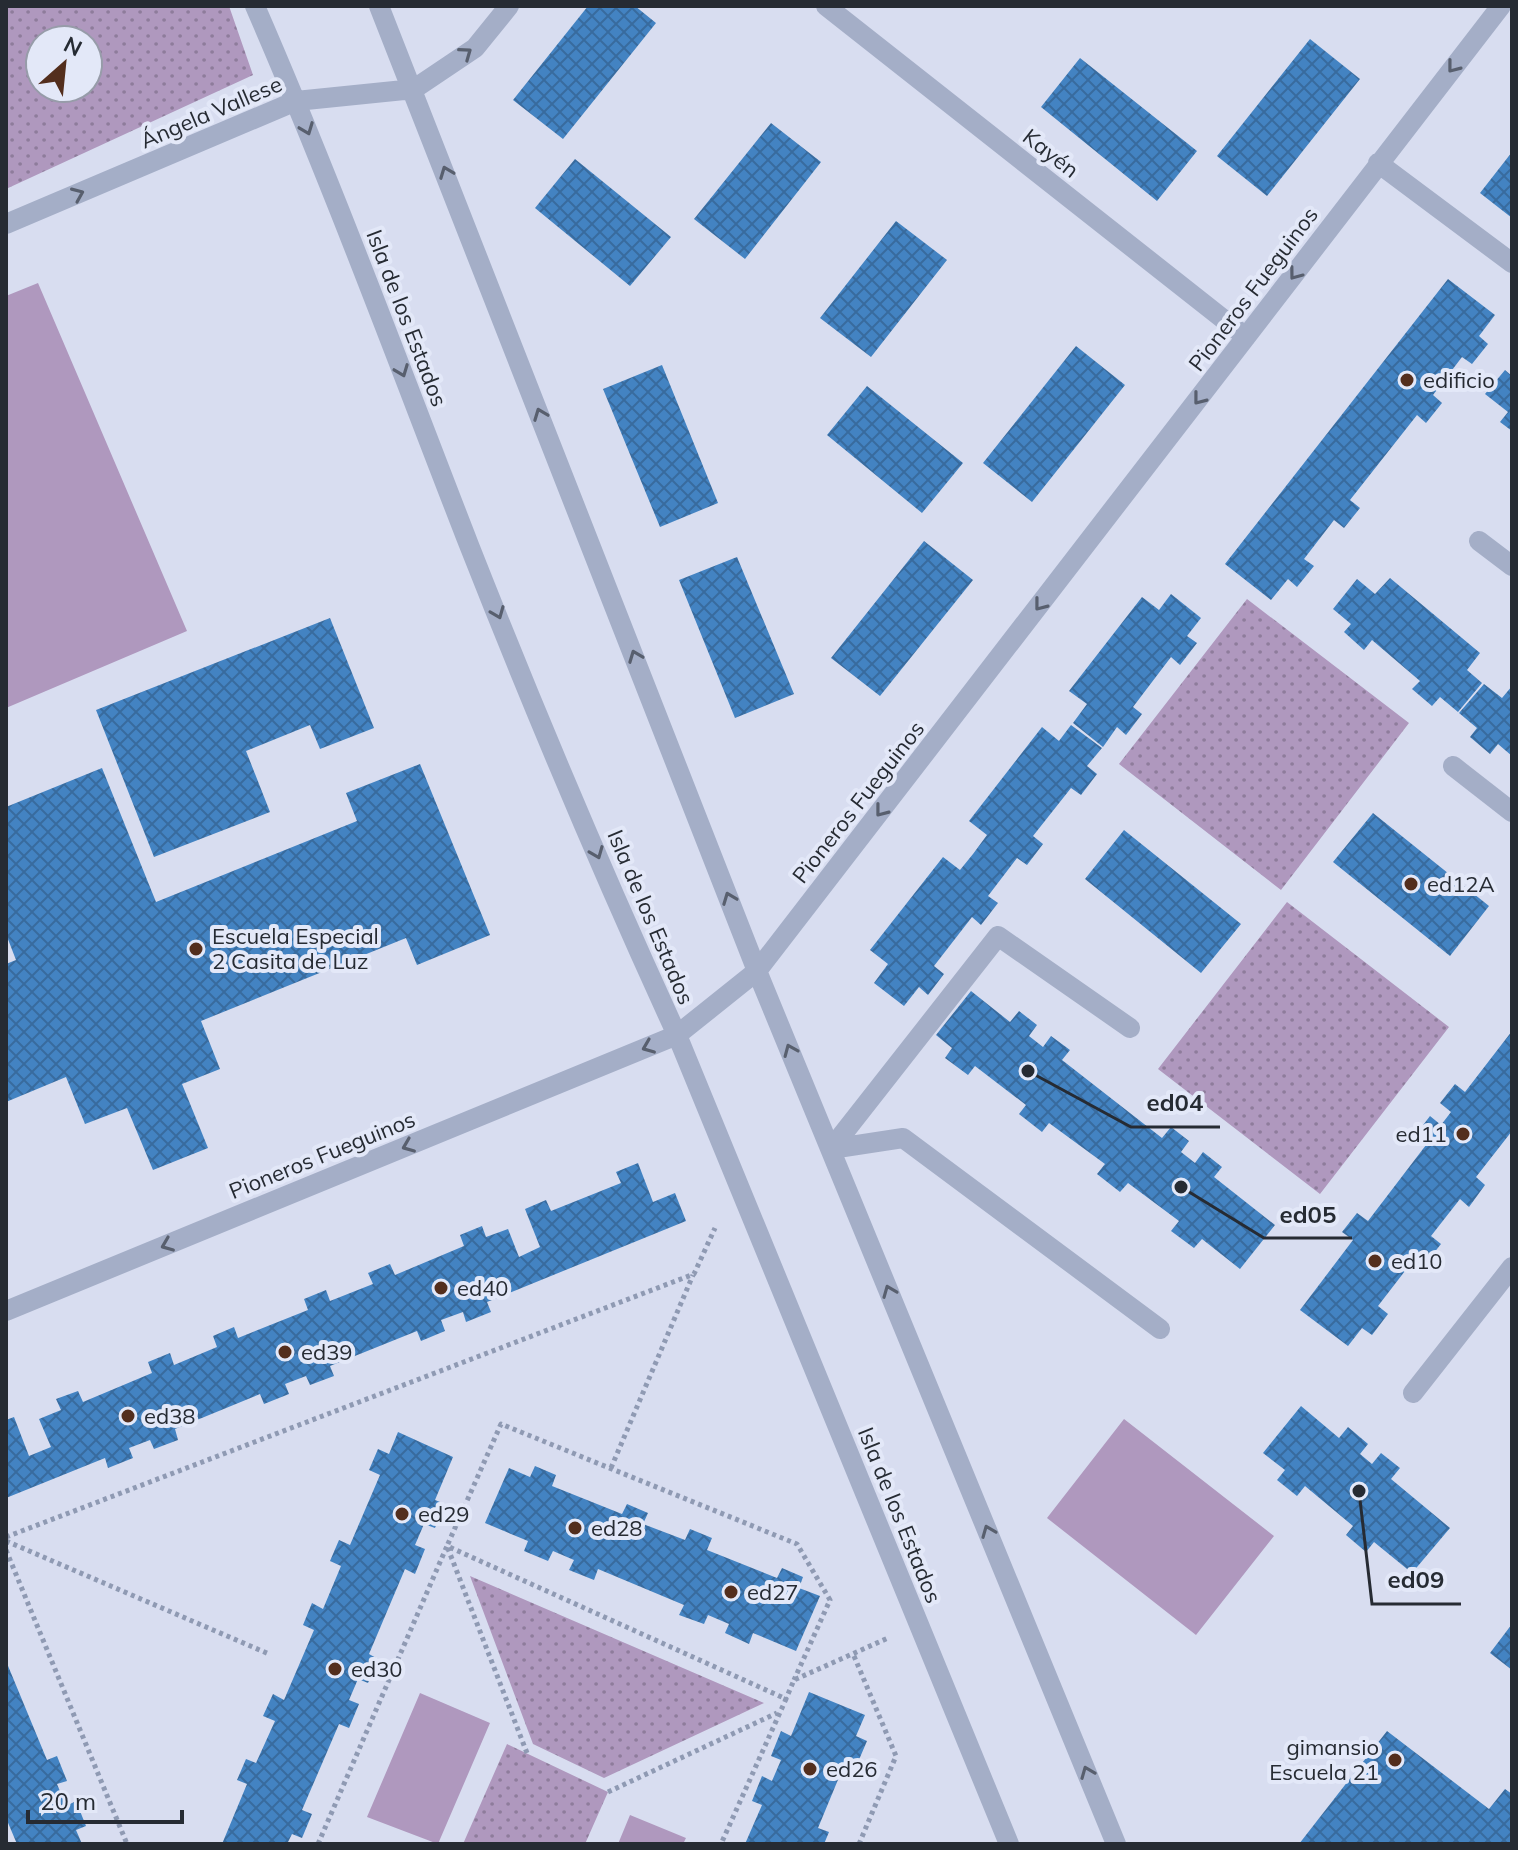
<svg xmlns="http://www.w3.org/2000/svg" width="1518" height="1850" font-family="Mulish,sans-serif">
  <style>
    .green { fill: url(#green-dots); fill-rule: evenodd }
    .pitch { fill: #af98be }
    .building { fill: url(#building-cross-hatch) }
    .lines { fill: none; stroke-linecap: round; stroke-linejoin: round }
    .path { stroke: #8f9ab3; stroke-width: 5; stroke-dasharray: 4 4; stroke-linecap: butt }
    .service { stroke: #a4aec7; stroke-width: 20 }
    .minor { stroke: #a4aec7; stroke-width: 20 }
    .oneway { stroke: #585f6e }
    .poi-dot { fill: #532e1d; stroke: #e3e8f8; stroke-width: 3 }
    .labels { text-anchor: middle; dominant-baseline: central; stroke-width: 8; stroke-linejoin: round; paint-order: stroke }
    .street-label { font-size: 22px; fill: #262b33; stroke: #e3e8f8 }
    .poi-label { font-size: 22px; fill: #262b33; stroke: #e3e8f8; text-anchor: start }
    .leader { fill: none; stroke: #262b33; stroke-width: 3 }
    .callout-dot { fill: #262b33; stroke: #e3e8f8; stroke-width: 3 }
    .callout-label { font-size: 24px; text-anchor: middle; font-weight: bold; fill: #262b33; stroke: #e3e8f8; stroke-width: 8; stroke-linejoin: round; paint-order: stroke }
  </style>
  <defs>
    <pattern id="green-dots" width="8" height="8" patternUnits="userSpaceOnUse" patternTransform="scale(2)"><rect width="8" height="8" fill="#af98be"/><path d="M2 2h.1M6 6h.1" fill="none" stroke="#8e7c9b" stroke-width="1.8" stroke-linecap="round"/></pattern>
    <pattern id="building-cross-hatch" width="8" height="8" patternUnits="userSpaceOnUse" patternTransform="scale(2)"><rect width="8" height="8" fill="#4383c2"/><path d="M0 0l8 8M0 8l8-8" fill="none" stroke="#386b9e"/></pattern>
  </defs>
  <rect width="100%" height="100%" fill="#d8ddf0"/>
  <path class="green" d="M6,6H229L253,75L6,189ZM40,40H88V88H40Z
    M1247,599L1409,723L1281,890L1119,764Z
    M1287,902L1449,1027L1320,1194L1158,1069Z
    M470,1576L764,1703L604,1778L533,1744Z
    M507,1744L608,1792L585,1844H463Z"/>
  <path class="pitch" d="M38,283L187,631L6,708V296Z
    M1124,1419L1274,1536L1196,1635L1047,1518Z
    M420,1693L490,1723L438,1844L367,1817Z
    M630,1815L686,1838L683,1844H618Z"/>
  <path class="building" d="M588,6H635L656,23L563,139L513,100Z
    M1310,39L1360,79L1267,196L1217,156Z
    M1080,58L1197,151L1157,201L1041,107Z
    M771,123L821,162L745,259L694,219Z
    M1512,152V218L1480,193Z
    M575,159L671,237L630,286L535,208Z
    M896,221L947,260L871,357L820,318Z
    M1448,279L1495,315L1479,336L1488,344L1472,364L1462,357L1433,395L1442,403L1426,423L1417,415L1350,500L1360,508L1344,528L1334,520L1304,559L1314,566L1297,587L1288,579L1271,600L1225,564Z
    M1076,346L1125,385L1032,502L983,463Z
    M662,365L718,503L660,527L603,389Z
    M1505,370L1512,376V431L1500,422L1508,412L1485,394Z
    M867,386L963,463L922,513L827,435Z
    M924,541L973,580L880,696L831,658Z
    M737,557L794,694L735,718L679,580Z
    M1390,578L1480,653L1467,670L1482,683L1458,712L1440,697L1432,706L1412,689L1420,681L1372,640L1364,650L1344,632L1351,624L1333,609L1357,579L1375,594Z
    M1171,594L1201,618L1187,636L1197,643L1180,665L1171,657L1133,707L1142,714L1126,735L1117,727L1103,747L1073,723L1087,704L1069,691L1142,597L1159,610Z
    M330,618L374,728L320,749L310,725L246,751L270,812L154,857L96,710Z
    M1484,684L1502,698L1512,686V756L1498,744L1490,754L1470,737L1477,728L1459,713Z
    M1071,725L1102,748L1087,766L1097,774L1081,795L1071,788L1033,836L1043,844L1027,865L1017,858L988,896L998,903L981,925L972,917L934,966L944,974L928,995L919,987L904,1006L874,983L888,964L870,950L943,857L960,870L973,854L987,835L969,821L1042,727L1059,741Z
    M420,764L490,935L417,965L406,938L201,1021L220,1069L182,1084L208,1148L153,1170L127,1108L85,1124L66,1077L6,1102V964L16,960L6,934V807L102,768L156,902L357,821L346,793Z
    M1373,813L1489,906L1450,956L1333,862Z
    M1124,830L1241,924L1201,973L1085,879Z
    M971,991L1010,1022L1019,1011L1037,1025L1029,1036L1043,1047L1051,1036L1070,1050L1062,1060L1162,1138L1171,1127L1189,1141L1181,1152L1195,1163L1203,1152L1222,1167L1214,1177L1275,1225L1240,1269L1202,1239L1194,1248L1171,1231L1179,1221L1128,1183L1120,1192L1097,1174L1105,1164L1049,1123L1042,1132L1019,1114L1026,1105L975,1066L968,1075L945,1058L952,1048L936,1035Z
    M1512,1031V1131L1476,1177L1485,1185L1469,1207L1460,1199L1431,1236L1441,1244L1425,1264L1415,1258L1378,1306L1388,1314L1372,1335L1362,1328L1348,1346L1300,1310L1353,1240L1342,1232L1357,1213L1368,1221L1426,1145L1414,1137L1430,1116L1441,1125L1451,1112L1440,1103L1455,1084L1465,1092Z
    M638,1163L653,1202L675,1193L686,1221L487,1302L491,1312L466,1322L463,1312L441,1320L445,1331L421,1341L417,1331L330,1366L334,1376L310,1385L306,1376L285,1384L289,1394L264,1404L260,1394L175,1429L178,1440L154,1449L150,1440L129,1448L133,1458L108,1468L105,1458L6,1498V1420L14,1417L29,1456L51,1447L39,1419L61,1410L56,1399L78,1391L83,1402L152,1373L148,1362L170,1353L174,1365L217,1347L213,1336L234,1327L238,1338L308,1310L304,1299L326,1290L330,1301L373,1284L368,1273L390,1264L395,1275L464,1246L460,1235L482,1226L486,1237L508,1229L519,1257L540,1247L525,1209L546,1200L551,1211L621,1183L616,1172Z
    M1301,1406L1339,1438L1348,1427L1368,1444L1360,1454L1372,1464L1381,1453L1400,1468L1391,1479L1450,1528L1412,1573L1374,1542L1366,1552L1346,1535L1353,1526L1305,1486L1297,1496L1277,1480L1285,1470L1263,1453Z
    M398,1432L453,1457L435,1500L445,1504L435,1528L424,1524L415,1545L425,1549L415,1574L405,1569L369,1654L378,1659L368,1683L358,1679L349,1700L359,1704L349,1728L339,1724L321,1766L302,1810L312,1814L302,1838L292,1834L287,1844H222L247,1784L237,1780L246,1759L256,1763L275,1721L263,1716L273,1694L284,1700L314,1630L303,1625L312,1603L323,1609L341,1566L330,1561L339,1540L350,1545L380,1475L369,1470L378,1449L389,1454Z
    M535,1466L556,1475L552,1486L622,1514L627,1504L648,1513L643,1524L685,1540L690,1529L712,1538L707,1550L777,1578L782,1568L803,1577L799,1588L820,1596L796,1651L753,1633L749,1644L725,1633L729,1624L708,1615L704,1624L679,1615L684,1605L598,1569L594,1580L569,1570L574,1560L553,1551L548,1561L524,1551L528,1541L485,1523L509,1468L530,1477Z
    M1512,1624V1670L1490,1653Z
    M6,1661L47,1760L57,1756L67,1781L57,1784L66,1806L76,1801L86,1826L76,1830L82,1844H17L6,1818Z
    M809,1692L865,1715L856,1736L867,1741L858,1762L847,1758L818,1828L829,1832L824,1844H745L762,1805L752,1801L762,1776L772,1781L781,1760L771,1756L781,1731L791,1736Z
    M1387,1731L1489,1809L1505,1789L1512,1794V1844H1299Z"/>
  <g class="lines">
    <path class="path" d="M611,1468L693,1275
      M6,1537L694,1274L715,1228
      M6,1541L269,1654
      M6,1550L127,1844
      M854,1656L896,1756L859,1844
      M785,1701L794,1680L888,1638
      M527,1753L447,1546L501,1424L797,1544L830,1600L794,1680
      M608,1792L777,1713
      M318,1844L447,1546L786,1699L721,1844"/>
    <path class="service" d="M1453,766L1512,812"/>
    <path class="minor" d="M255,6C332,183 399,365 469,545C534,710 603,874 677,1035L1009,1844
      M379,6L757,971L1116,1844
      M826,6L1246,337
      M1378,163L1512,263
      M6,224L296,101L414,89L475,48L509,6
      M1479,541L1512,566
      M831,1149L998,936L1130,1028
      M831,1149L903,1138L1160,1329
      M6,1311L677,1035L757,971L1501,6
      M1413,1393L1512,1267"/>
  </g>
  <defs><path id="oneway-chevron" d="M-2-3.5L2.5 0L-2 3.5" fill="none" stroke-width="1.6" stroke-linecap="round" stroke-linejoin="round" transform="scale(2)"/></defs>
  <g class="oneway">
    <use href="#oneway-chevron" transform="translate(466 53) rotate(-36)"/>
    <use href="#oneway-chevron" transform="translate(1453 67) rotate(128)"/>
    <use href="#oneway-chevron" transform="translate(307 129) rotate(69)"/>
    <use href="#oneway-chevron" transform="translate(446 172) rotate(-111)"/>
    <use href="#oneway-chevron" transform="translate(78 194) rotate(-23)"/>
    <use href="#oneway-chevron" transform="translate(1295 274) rotate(127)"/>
    <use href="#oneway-chevron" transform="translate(402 371) rotate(69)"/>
    <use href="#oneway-chevron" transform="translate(1199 399) rotate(128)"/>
    <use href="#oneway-chevron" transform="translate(540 414) rotate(-111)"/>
    <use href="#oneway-chevron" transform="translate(1040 605) rotate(128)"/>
    <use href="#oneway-chevron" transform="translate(498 613) rotate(68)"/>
    <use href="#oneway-chevron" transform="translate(635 656) rotate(-111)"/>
    <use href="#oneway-chevron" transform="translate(881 811) rotate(128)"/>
    <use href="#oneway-chevron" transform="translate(597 853) rotate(68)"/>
    <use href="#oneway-chevron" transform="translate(729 898) rotate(-111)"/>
    <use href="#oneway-chevron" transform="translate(648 1047) rotate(158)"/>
    <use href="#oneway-chevron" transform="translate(790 1050) rotate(-113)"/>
    <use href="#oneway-chevron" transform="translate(408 1146) rotate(158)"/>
    <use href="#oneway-chevron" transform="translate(167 1245) rotate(158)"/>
    <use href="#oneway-chevron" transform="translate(889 1291) rotate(-112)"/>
    <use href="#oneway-chevron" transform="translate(988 1531) rotate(-112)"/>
    <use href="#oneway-chevron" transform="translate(1087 1772) rotate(-112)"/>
  </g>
  <g class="poi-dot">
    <circle cx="1407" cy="380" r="8"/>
    <circle cx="1411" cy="884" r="8"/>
    <circle cx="196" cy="949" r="8"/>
    <circle cx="1463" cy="1134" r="8"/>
    <circle cx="1375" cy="1261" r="8"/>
    <circle cx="441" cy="1288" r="8"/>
    <circle cx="285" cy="1352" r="8"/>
    <circle cx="128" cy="1416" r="8"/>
    <circle cx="402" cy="1514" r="8"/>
    <circle cx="575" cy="1528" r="8"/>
    <circle cx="731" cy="1592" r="8"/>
    <circle cx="335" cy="1669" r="8"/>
    <circle cx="1395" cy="1760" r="8"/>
    <circle cx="810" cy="1769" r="8"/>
  </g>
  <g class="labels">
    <g class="street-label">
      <text transform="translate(211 112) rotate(-23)">Ángela Vallese</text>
      <text transform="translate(1051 153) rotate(38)">Kayén</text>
      <text transform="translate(1253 289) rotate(-53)">Pioneros Fueguinos</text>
      <text transform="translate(407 318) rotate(69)">Isla de los Estados</text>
      <text transform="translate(858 802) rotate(-52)">Pioneros Fueguinos</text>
      <text transform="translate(651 917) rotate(67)">Isla de los Estados</text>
      <text transform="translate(322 1155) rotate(-22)">Pioneros Fueguinos</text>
      <text transform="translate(900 1515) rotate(68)">Isla de los Estados</text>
    </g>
    <g class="poi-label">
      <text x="1423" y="380">edificio</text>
      <text x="1427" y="884">ed12A</text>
      <text x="212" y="936">Escuela Especial<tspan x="212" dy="25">2 Casita de Luz</tspan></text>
      <text x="1447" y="1134" text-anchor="end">ed11</text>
      <text x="1391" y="1261">ed10</text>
      <text x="457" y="1288">ed40</text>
      <text x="301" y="1352">ed39</text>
      <text x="144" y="1416">ed38</text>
      <text x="418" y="1514">ed29</text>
      <text x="591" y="1528">ed28</text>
      <text x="747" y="1592">ed27</text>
      <text x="351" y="1669">ed30</text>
      <text x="1379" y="1747" text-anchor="end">gimansio<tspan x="1379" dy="25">Escuela 21</tspan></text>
      <text x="826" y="1769">ed26</text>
    </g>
  </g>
  <path class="leader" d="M1028 1071L1131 1127H1220M1181 1187L1264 1238H1352M1359 1491L1372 1604H1461"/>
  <g class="callout-dot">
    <circle cx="1028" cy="1071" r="8"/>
    <circle cx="1181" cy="1187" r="8"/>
    <circle cx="1359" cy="1491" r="8"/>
  </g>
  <g class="callout-label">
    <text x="1175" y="1111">ed04</text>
    <text x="1308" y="1223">ed05</text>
    <text x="1416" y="1588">ed09</text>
  </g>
  <rect width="1518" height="1850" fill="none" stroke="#262b33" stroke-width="16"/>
  <g transform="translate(64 64) rotate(27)"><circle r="38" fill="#e3e8f8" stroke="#979ca9" stroke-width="2"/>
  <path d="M0-6L14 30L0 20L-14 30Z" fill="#532e1d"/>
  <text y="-12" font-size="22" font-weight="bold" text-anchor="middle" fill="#262b33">N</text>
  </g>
  <path d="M28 1810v12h154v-12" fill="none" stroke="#262b33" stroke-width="4"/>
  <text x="40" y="1810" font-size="24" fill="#262b33" stroke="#e3e8f8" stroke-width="6" paint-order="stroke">20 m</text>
</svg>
